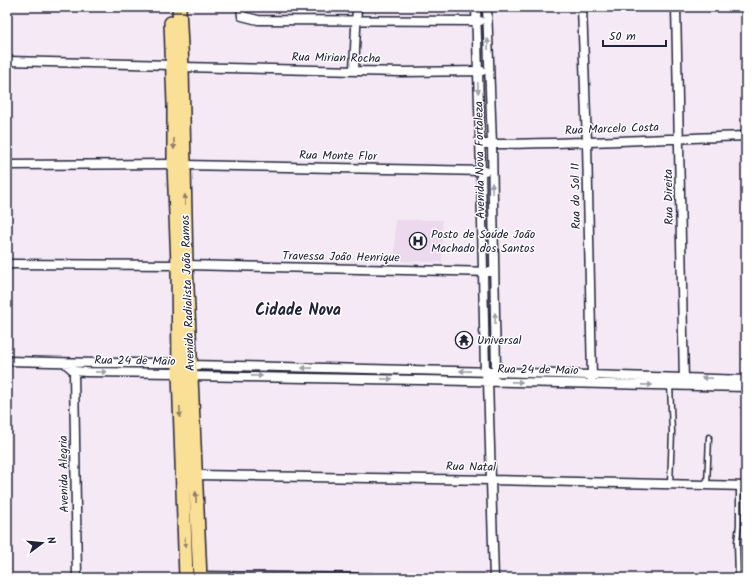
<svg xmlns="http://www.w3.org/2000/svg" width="753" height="585" font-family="Kalam,sans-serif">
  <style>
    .built { fill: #ecd9ee }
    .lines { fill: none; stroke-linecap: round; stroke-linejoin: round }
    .service-casing { stroke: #22223b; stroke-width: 7 }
    .minor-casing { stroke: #22223b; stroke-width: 11 }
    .primary-casing { stroke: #22223b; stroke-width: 16 }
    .service { stroke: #fff; stroke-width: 4 }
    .minor { stroke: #fff; stroke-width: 8 }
    .primary { stroke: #fadf96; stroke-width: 13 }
    .oneway { fill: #9c9ca7 }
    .oneway2 { fill: #8e8068 }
    .labels { text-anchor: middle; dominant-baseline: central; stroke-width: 3; stroke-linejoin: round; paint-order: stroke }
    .street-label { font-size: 12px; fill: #22223b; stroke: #fff }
    .poi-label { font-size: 12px; fill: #22223b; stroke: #fff; text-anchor: start }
    .district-label { font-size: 16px; font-weight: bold; fill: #22223b; stroke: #fff }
  </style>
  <rect width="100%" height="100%" fill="#f4e9f5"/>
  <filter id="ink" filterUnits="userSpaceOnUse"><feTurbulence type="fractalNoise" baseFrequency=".025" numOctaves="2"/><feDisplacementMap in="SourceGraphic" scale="8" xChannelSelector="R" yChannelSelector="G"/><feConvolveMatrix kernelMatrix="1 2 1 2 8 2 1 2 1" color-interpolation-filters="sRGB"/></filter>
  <g filter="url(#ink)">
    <path class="built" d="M395,220H442V262L395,261Z"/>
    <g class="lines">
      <defs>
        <path id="service" d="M670,385L672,432L670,484
          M707,485L709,437
          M745,486V443
          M738,578L737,542L739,525V486"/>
        <path id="minor" d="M241,7L242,16L258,20L480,21
          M476,7L481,171L485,372L488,381L494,578
          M487,7L492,144L496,372L494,375
          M582,7L587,143L592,379
          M676,7L684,381
          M7,61L172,65
          M182,67L401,72L482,71
          M354,70L357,7
          M480,144C569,144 657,139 746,136
          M7,165L174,164
          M184,165L485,171
          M7,264L178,265
          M186,265L494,272
          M7,361L96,363H179L190,365L496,372L746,380
          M65,363L74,371L86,372L179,373L190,376L421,380L746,387
          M74,371L77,578
          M195,475L491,480L746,486
          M200,576L372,578"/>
        <path id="primary" d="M179,7L182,67L186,265L200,578
          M171,23L174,104V164L178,265L179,373L186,578"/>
      </defs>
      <use href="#service" class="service-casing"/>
      <use href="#minor" class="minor-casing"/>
      <use href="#primary" class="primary-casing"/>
      <use href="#service" class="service"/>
      <use href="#minor" class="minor"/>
      <use href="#primary" class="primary"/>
    </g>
    <defs><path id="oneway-solid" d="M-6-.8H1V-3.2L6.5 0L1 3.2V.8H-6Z"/></defs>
    <g class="oneway">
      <use href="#oneway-solid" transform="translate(488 44) rotate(-92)"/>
      <use href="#oneway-solid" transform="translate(478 88) rotate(88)"/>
      <use href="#oneway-solid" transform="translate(492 188) rotate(-91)"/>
      <use href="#oneway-solid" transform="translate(495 318) rotate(-91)"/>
      <use href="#oneway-solid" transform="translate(307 368) rotate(-179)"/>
      <use href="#oneway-solid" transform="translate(465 371) rotate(-179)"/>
      <use href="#oneway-solid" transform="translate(101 372) rotate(1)"/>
      <use href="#oneway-solid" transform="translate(257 376) rotate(1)"/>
      <use href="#oneway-solid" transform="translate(707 378) rotate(-178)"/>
      <use href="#oneway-solid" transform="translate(387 379) rotate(1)"/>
      <use href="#oneway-solid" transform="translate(517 382) rotate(1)"/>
      <use href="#oneway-solid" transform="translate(647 385) rotate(1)"/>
    </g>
    <g class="oneway2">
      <use href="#oneway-solid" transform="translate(174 144) rotate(90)"/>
      <use href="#oneway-solid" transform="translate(185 200) rotate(-91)"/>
      <use href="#oneway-solid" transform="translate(180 412) rotate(88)"/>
      <use href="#oneway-solid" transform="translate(196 497) rotate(-92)"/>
      <use href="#oneway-solid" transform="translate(185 542) rotate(88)"/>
    </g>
  </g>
  <defs>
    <symbol id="hospital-ring" viewBox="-11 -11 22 22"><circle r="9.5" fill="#fff" stroke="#22223b" stroke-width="1.5"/><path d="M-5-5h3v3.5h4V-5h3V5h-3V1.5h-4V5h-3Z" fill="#22223b"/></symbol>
    <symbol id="temple-ring" viewBox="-11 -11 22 22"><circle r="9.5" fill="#fff" stroke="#22223b" stroke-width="1.5"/><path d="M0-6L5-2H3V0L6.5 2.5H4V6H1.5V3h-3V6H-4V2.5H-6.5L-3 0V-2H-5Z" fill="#22223b"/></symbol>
  </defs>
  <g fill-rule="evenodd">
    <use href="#hospital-ring" x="408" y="231" width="20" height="20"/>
    <use href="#temple-ring" x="454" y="330" width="20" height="20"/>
  </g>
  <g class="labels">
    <g class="street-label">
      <text transform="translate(336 58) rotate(1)">Rua Mirian Rocha</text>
      <text transform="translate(612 129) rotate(-2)">Rua Marcelo Costa</text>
      <text transform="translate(338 156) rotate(1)">Rua Monte Flor</text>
      <text transform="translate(480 160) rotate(-91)">Avenida Nova Fortaleza</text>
      <text transform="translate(576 196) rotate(-91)">Rua do Sol II</text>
      <text transform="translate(669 197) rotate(-91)">Rua Direita</text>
      <text transform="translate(341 257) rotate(1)">Travessa João Henrique</text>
      <text transform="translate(188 293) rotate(-92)">Avenida Radialista João Ramos</text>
      <text transform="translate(135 361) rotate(1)">Rua 24 de Maio</text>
      <text transform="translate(538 370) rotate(1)">Rua 24 de Maio</text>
      <text transform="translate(471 467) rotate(1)">Rua Natal</text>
      <text transform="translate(64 474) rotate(-91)">Avenida Alegria</text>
    </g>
    <g class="poi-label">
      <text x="431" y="234">Posto de Saúde João<tspan x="431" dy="14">Machado dos Santos</tspan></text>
      <text x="477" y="340">Universal</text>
    </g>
    <g class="district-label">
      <text x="298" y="310">Cidade Nova</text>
    </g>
  </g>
  <rect width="753" height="585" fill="none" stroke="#fff" stroke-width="24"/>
  <rect x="12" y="12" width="729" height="561" fill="none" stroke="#22223b" stroke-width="1.5" filter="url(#ink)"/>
  <g transform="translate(42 543) rotate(74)" stroke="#ffffff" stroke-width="3" paint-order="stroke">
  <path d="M0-3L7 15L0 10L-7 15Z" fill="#22223b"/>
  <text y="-6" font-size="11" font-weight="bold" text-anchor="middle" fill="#22223b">N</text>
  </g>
  <path d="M603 40v6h63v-6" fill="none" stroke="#22223b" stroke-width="2"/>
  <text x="609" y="40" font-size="12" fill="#22223b" stroke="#ffffff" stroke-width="3" paint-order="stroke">50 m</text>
</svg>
